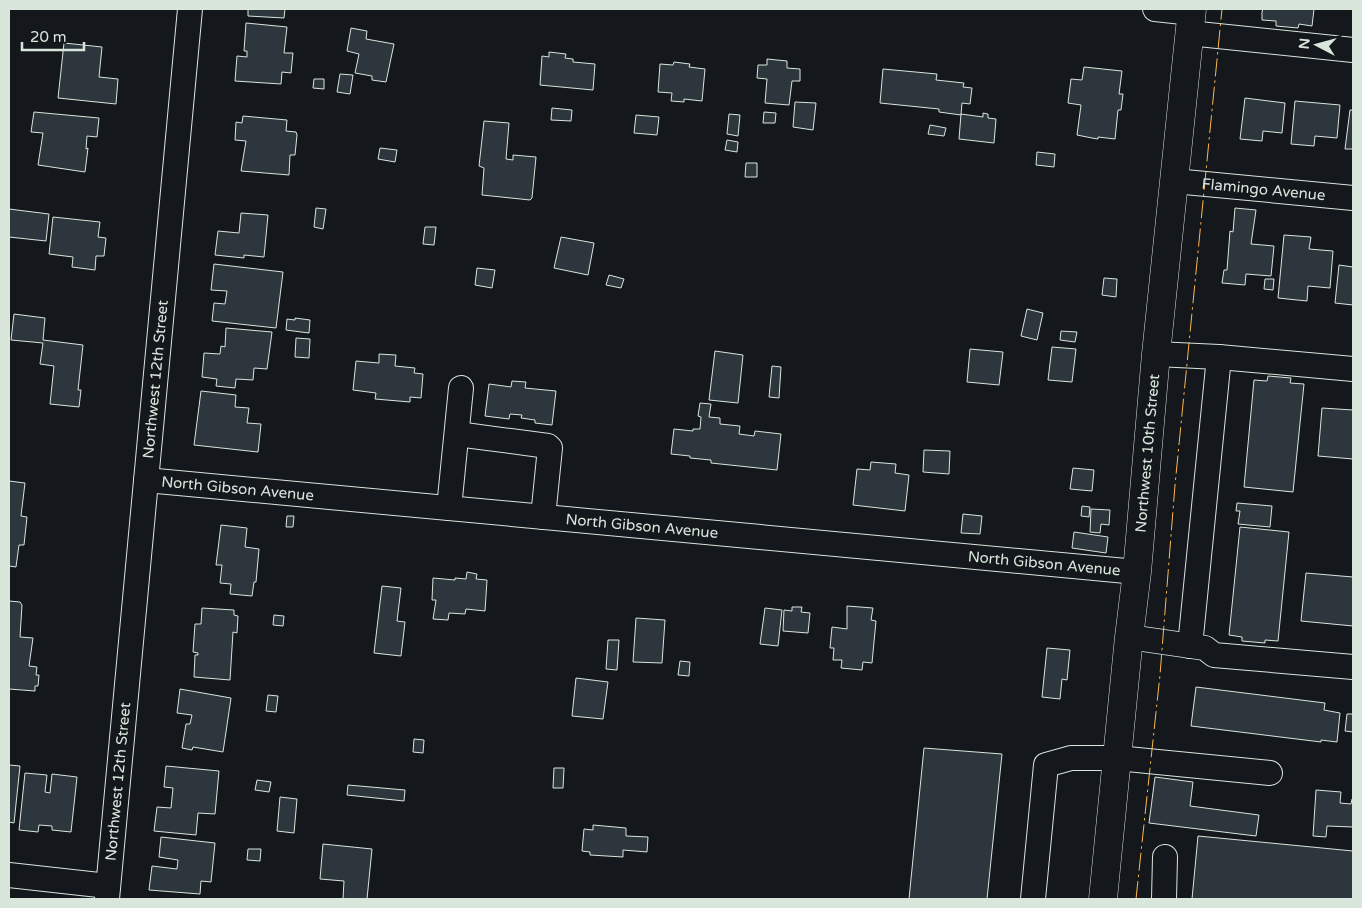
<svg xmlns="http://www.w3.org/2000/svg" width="1362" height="908" font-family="'Varela Round',sans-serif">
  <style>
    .building { fill: #2c363c; stroke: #d8e6dc }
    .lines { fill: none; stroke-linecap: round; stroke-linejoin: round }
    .minor-casing { stroke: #d8e6dc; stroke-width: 26 }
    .major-casing { stroke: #d8e6dc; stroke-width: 29 }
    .minor { stroke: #14181c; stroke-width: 24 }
    .major { stroke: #14181c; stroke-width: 28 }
    .power { stroke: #ffb74d; stroke-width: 1; stroke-dasharray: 18 4 2.5 4; stroke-linecap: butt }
    .labels { text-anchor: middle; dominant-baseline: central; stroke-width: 4; stroke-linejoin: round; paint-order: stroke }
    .street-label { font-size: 15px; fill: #d8e6dc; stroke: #14181c }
  </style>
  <rect width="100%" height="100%" fill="#14181c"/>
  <path class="building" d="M248,9H285L284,18L248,16Z
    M1264,9H1314L1312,26L1299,24L1298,28L1276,26V21L1262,20V11Z
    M246,23L287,27L284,53H293L291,73L282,72L281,84L235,81L237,56L247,57V51H244Z
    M351,28L367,31L366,39L394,44L386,82L372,80V76L355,73L359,54L347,51Z
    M64,43L102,47L99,77L118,79L116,104L58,98Z
    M549,52L566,54L565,58L573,59V62L595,64L593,90L540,85L542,56L549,57Z
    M767,59L787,61V68L800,69V81H792L789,105L765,103L767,79L757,78L758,65H767Z
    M674,62L690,64L689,67L705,69L702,101L684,99V102L671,101L672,93L658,92L660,64L673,65Z
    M1084,67L1122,71L1119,94H1123L1121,110H1118L1115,139L1098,137V139L1092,138L1077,135L1081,105L1068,103L1071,79L1082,80Z
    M883,69L937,74L936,80L964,83L963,87L972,88L970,104L962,103L961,115L939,112V109L880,103Z
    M340,74L353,75L350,94L337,92Z
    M314,79H324V89L313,88Z
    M1245,98L1285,103L1282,133L1263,131L1262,141L1240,139Z
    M1295,101L1340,105L1337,138L1315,136L1314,146L1291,144Z
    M795,102L816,103L813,130L793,127Z
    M552,108L572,110L571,121L551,120Z
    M1350,110H1353V149H1345Z
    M34,112L99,118L97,137L87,136L86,149L88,148L85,172L38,165L43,133L31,132Z
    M764,112L776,113L775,123H763Z
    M983,113L988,114V118L996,119L994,143L959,139L961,114L983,117Z
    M729,114L740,115L738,136L727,134Z
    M636,115L659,117L657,135L634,133Z
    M243,116L287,120L286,131L296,132L297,135L295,155H290L289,175L241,171L246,141L235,140L236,122L242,123Z
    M484,121L509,123L506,159L513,160V155L536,157L532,198L530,200L482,195L484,168L479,166Z
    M930,125L946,128L944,136L928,134Z
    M727,140L738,142L737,152L725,150Z
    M380,148L397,150L395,162L378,159Z
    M1037,152L1055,154L1054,167L1036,165Z
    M746,163H757V177H745Z
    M316,208L326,209L323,229L314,227Z
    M1235,208L1256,210L1251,244L1274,246L1271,276L1246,274L1245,285L1222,283L1224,270H1227L1230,231L1233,232Z
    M9,209L49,214L46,241L9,237Z
    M241,213L268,215L264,257L244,255V258L215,255L218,231L239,233Z
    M53,217L100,222L98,237L106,238L104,256H96L95,270L72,267L73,257L49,254Z
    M425,227H436L434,245L423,244Z
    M1284,235L1311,237L1309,249L1333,251L1330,288L1308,286L1307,301L1278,298Z
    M561,237L594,243L588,275L554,268Z
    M214,264L283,272L276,328L212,321L214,303L225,304L227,291L211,290Z
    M1339,265L1353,267V305L1335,303Z
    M477,268L495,270L492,288L475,285Z
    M609,275L624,279L621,288L606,285Z
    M1104,278L1117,279L1116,297L1102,295Z
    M1265,279H1274L1273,290L1264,289Z
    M1027,309L1043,313L1037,340L1021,336Z
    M14,314L45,318L43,340L83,345L78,390H81L79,407L50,404L54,366L40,364L43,343L11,340Z
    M295,318L310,320L309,333L286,330L287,319L295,320Z
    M226,328L272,332L267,369L254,368L253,380L236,379L235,388L216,386L217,379L202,377L204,353L220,354L221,346L225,347Z
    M1061,331L1077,332L1075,342L1060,340Z
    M296,338L310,339L309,358L295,357Z
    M1052,347L1076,349L1072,382L1048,380Z
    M970,349L1003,352L999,385L967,382Z
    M715,351L743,355L738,403L709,400Z
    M379,354L396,355L395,366L415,368L414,373L423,374L421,398L410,397V402L375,399L376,393L353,390L356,361L379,363Z
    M772,366L781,367L779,398L769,397Z
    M1268,376L1291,378L1290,383L1304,384L1293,492L1244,487L1254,380L1267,381Z
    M512,381L526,382L525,388L556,391L552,425L535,423V420L521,418L522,415L510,414L509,419L485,416L489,384L511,387Z
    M201,391L236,395L235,407L249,408L247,423L261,424L258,452L194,445Z
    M700,403L711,404L709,417L720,418V424L740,426L739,434L754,436L755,431L781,434L777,470L711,463V460L690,458V456L671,454L674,429L693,431V429H700L701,417L698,416Z
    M1322,408L1353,410V459L1318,456Z
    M924,450L950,451L949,474L923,472Z
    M871,462L896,464L895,473L909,475L905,511L853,505L857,469L870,470Z
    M1073,468L1094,470L1092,491L1070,489Z
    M9,481L25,483L21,516L27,517L24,545H19L16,567L9,566Z
    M1237,503L1272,506L1270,527L1238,524L1240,511H1236Z
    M1082,506L1090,507L1089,517L1081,516Z
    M1091,509L1110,510L1109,525L1101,524L1100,533L1090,532Z
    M963,514L982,516L980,534L961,533Z
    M287,516H294L293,527H286Z
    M221,525L247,528L245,547L259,549L256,582H254L252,596L230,594L231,584L220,583L222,565H216Z
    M1240,527L1289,532L1278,641L1265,640V643L1242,641V637L1229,635Z
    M1074,532L1108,537L1106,553L1072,548Z
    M467,572L477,574L476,579L487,580L485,611L466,609L465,614L449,613L448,620L433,619L436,600H432L433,578L455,580V578L466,579Z
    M1306,573L1353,577V626L1301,621Z
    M382,586L401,588L397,621L405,622L401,656L374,653Z
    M9,601L20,602L22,605L20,637L33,638L29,666L37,667L36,675H39L38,686H35V691L9,689Z
    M847,606L873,608L871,620L876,621L872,663L863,662L862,670L841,668L842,660H833L834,648H830L832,627L847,629Z
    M792,607H802L801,612L810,613L808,633L783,631L784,610L792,611Z
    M202,608L234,610V615L238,616L237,633L233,632L230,680L194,677L195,655H198V653L193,652L195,624H201Z
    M765,608L782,610L778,646L760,644Z
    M274,615L284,616L283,626L273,625Z
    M636,618L665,620L662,663L633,662Z
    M608,640H619L617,670L606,669Z
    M1047,648L1070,650L1067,680L1062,679L1060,699L1042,697Z
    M680,661L690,662L689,676L678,675Z
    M576,678L608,682L603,719L572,716Z
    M1196,687L1325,703L1324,710L1340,713L1337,742L1321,740V742L1191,726Z
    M180,689L231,698L223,752L193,747L192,750L182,748L186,724H190L192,715L177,713Z
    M268,695L278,696L276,712L266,711Z
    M1347,714H1353V732L1345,731Z
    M414,739L424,740L423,753L413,752Z
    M924,748L1002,754L987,899H909Z
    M9,765L20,766L14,823L9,822Z
    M166,766L219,771L215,814L198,813L196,835L154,831L157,807L171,808L173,788L164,787Z
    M554,768H564L563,788H553Z
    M25,773L47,775L45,792L50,793L52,774L77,777L71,832L52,830V826L39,825L38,832L19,830Z
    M1155,777L1193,782L1190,806L1259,815L1256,836L1149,823Z
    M257,780L271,782L269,792L255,790Z
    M348,785L405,790L404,801L347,795Z
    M1316,790L1341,792L1340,803L1351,804L1352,799H1353V827L1327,826L1326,837L1313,836Z
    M280,797L297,799L294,833L277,831Z
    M593,825L626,828V836L648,837L647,852L623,850V857L590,855V852L582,851L584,829L593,830Z
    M1198,836L1353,851V899H1192Z
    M161,837L215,843L211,882L201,881L200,894L149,890L152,866L177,869L178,860L159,857Z
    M323,844L372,849L367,899H343L344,881L320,879Z
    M248,849H261L260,861L247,860Z"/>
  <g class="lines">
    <defs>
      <g id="minor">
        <path d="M1155,9L1192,13"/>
        <path d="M1189,33L1353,50"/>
        <path id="s1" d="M1174,181L1353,198"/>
        <path d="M1156,354L1219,357L1353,369"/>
        <path d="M457,434L548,446L550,448L543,517"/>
        <path id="s2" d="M146,480L1137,572"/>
        <path d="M449,508L461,388"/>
        <path d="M1129,637L1205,648L1214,655L1353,667"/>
        <path d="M1190,646L1219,357"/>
        <path d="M9,875L108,886"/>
        <path id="s3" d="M107,899L190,9"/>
        <path d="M1033,899L1046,765L1071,758H1117L1270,773"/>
        <path d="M1164,899L1165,857"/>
      </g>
      <g id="major">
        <path id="s4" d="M1103,899L1129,637L1137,572L1156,354L1192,9"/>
      </g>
    </defs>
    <use href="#minor" class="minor-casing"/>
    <use href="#major" class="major-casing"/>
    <use href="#minor" class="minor"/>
    <use href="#major" class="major"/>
    <path class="power" d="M1136,899L1160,675L1175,485L1222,9"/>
  </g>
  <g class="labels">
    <g class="street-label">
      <text stroke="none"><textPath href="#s1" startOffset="90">Flamingo Avenue</textPath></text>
      <text stroke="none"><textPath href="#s3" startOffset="522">Northwest 12th Street</textPath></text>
      <text stroke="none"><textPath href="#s4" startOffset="448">Northwest 10th Street</textPath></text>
      <text stroke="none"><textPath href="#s2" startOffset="92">North Gibson Avenue</textPath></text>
      <text stroke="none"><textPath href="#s2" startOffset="498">North Gibson Avenue</textPath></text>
      <text stroke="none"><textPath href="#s2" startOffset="902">North Gibson Avenue</textPath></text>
      <text stroke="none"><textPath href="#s3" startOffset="118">Northwest 12th Street</textPath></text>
    </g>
  </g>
  <rect width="1362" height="908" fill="none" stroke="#d8e6dc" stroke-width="20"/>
  <g transform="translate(1317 45) rotate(276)" stroke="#14181c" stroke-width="4" paint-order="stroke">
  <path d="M0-4L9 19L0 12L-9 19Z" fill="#d8e6dc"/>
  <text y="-8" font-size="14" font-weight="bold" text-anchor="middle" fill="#d8e6dc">N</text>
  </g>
  <path d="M22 42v8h62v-8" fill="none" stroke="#d8e6dc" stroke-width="2.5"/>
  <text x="30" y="42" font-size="15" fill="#d8e6dc" stroke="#14181c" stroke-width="4" paint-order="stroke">20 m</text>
</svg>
